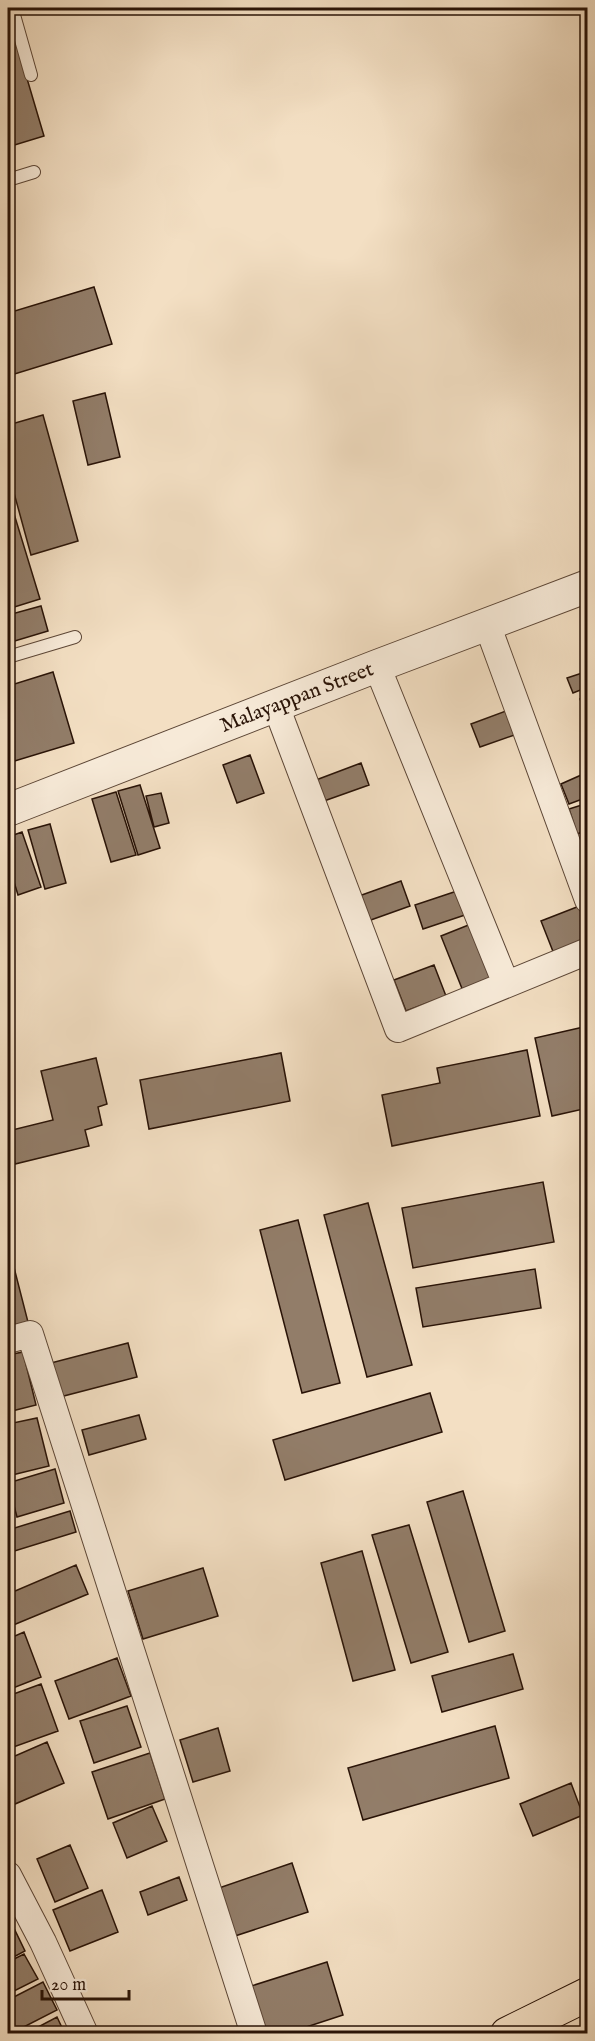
<svg xmlns="http://www.w3.org/2000/svg" width="595" height="2041" font-family="'IM FELL English',serif">
  <style>
    .building { fill: #927d69; stroke: #291307; stroke-width: 1.5 }
    .lines { fill: none; stroke-linecap: round; stroke-linejoin: round }
    .service-casing { stroke: #5c4636; stroke-width: 14 }
    .minor-casing { stroke: #5c4636; stroke-width: 28 }
    .tertiary-casing { stroke: #5c4636; stroke-width: 34 }
    .primary-casing { stroke: #291307; stroke-width: 35 }
    .service { stroke: #f7ead8; stroke-width: 12 }
    .minor { stroke: #f7ead8; stroke-width: 26 }
    .tertiary { stroke: #f7ead8; stroke-width: 32 }
    .primary { stroke: #f3dfc3; stroke-width: 33 }
    .labels { text-anchor: middle; dominant-baseline: central; stroke-width: 4.5; stroke-linejoin: round; paint-order: stroke }
    .street-label { font-size: 21px; fill: #291307; stroke: #f7ead8 }
  </style>
  <rect width="100%" height="100%" fill="#f3dfc3"/>
  <filter id="stains"><feTurbulence type="fractalNoise" baseFrequency=".00333" numOctaves="4"/><feColorMatrix values="0 0 0 0 .2 0 0 0 0 .09 0 0 0 0 .02 0 0 0 .5 -.17"/></filter>
  <radialGradient id="worn" r=".72"><stop offset=".6" stop-color="#630" stop-opacity="0"/><stop offset="1" stop-color="#630" stop-opacity=".3"/></radialGradient>
  <path class="building" d="M15,38L44,136L8,147V40Z
    M94,287L112,344L8,376V313Z
    M105,393L120,457L88,465L73,401Z
    M43,415L78,541L31,555L8,471V425Z
    M8,494L40,599L8,609Z
    M41,606L48,631L8,643V615Z
    M588,671V687L573,693L567,678Z
    M53,672L74,743L8,763V686Z
    M588,696V720L580,699Z
    M514,708L523,732L480,747L471,724Z
    M250,755L264,793L237,803L223,765Z
    M361,763L369,785L324,801L316,780Z
    M588,772V797L569,804L561,784Z
    M140,785L160,848L138,855L118,791Z
    M116,792L136,855L111,862L92,799Z
    M161,793L169,823L154,827L146,796Z
    M588,803V830L577,834L569,809Z
    M50,824L66,883L45,889L28,830Z
    M22,832L41,887L18,895L8,862V837Z
    M401,881L410,906L368,921L359,896Z
    M460,890L468,914L423,929L415,905Z
    M582,905L588,919V941L554,954L541,921Z
    M471,924L493,980L463,991L441,936Z
    M434,965L446,996L406,1011L394,980Z
    M588,1026V1108L552,1116L535,1038Z
    M527,1050L540,1116L392,1146L382,1095L440,1083L437,1068Z
    M281,1053L290,1101L149,1129L140,1080Z
    M96,1058L107,1104L98,1107L102,1125L85,1130L89,1146L15,1164L8,1131L53,1120L41,1071Z
    M543,1182L554,1242L413,1268L402,1208Z
    M368,1203L412,1365L367,1377L324,1215Z
    M298,1220L340,1383L302,1393L260,1230Z
    M8,1244L29,1326L8,1332Z
    M535,1269L541,1308L423,1327L416,1288Z
    M128,1343L137,1377L56,1398L47,1364Z
    M23,1352L36,1405L8,1412V1355Z
    M430,1393L442,1432L285,1480L273,1440Z
    M139,1415L146,1439L89,1455L82,1430Z
    M37,1418L49,1466L8,1476V1424Z
    M55,1469L64,1503L17,1517L8,1483Z
    M463,1491L505,1631L469,1642L427,1502Z
    M70,1511L76,1532L8,1553V1530Z
    M409,1525L448,1652L411,1663L372,1535Z
    M362,1551L395,1670L353,1681L321,1563Z
    M76,1565L88,1594L11,1626L8,1618V1594Z
    M203,1568L218,1616L143,1639L128,1591Z
    M24,1632L41,1677L8,1690V1639Z
    M513,1654L523,1689L442,1712L432,1676Z
    M117,1658L131,1696L69,1719L55,1681Z
    M41,1684L58,1731L8,1749V1696Z
    M127,1706L141,1747L94,1763L80,1721Z
    M495,1726L509,1778L363,1820L348,1768Z
    M218,1728L230,1771L193,1782L180,1740Z
    M47,1742L64,1783L8,1807V1759Z
    M150,1753L165,1799L108,1819L92,1772Z
    M571,1783L583,1815L533,1836L520,1804Z
    M152,1806L167,1841L127,1858L113,1823Z
    M70,1845L88,1888L55,1902L37,1859Z
    M292,1863L308,1912L235,1936L219,1888Z
    M179,1877L187,1900L148,1915L140,1892Z
    M102,1890L118,1932L70,1951L53,1910Z
    M10,1920L25,1951L8,1960V1921Z
    M24,1954L38,1979L8,1994V1962Z
    M327,1962L343,2015L285,2034H259L245,1988Z
    M43,1982L57,2010L14,2032L8,2020V2000Z
    M57,2017L65,2034H25Z"/>
  <g class="lines">
    <defs>
      <path id="service" d="M12,8L31,75
        M8,180L34,172
        M8,657L75,637"/>
      <path id="minor" d="M487,624L588,900
        M377,666L506,984
        M276,706L398,1029L588,951
        M8,1340L30,1334L254,2034
        M8,1875L43,1942L85,2034"/>
      <path id="tertiary" d="M8,810L377,666L588,586"/>
      <path id="primary" d="M507,2034L588,1994"/>
    </defs>
    <use href="#service" class="service-casing"/>
    <use href="#minor" class="minor-casing"/>
    <use href="#tertiary" class="tertiary-casing"/>
    <use href="#primary" class="primary-casing"/>
    <use href="#service" class="service"/>
    <use href="#minor" class="minor"/>
    <use href="#tertiary" class="tertiary"/>
    <use href="#primary" class="primary"/>
  </g>
  <g class="labels">
    <g class="street-label">
      <text transform="translate(297 698) rotate(-21)">Malayappan Street</text>
    </g>
  </g>
  <rect width="595" height="2041" fill="none" stroke="#f3dfc3" stroke-width="30"/>
  <rect x="9" y="9" width="577" height="2023" fill="none" stroke="#291307" stroke-width="3"/>
  <rect x="15" y="15" width="565" height="2011" fill="none" stroke="#291307" stroke-width="1.5"/>
  <path d="M42 1990v9h87v-9" fill="none" stroke="#291307" stroke-width="3"/>
  <text x="51" y="1990" font-size="18" fill="#291307" stroke="#f7ead8" stroke-width="4.5" paint-order="stroke">20 m</text>
  <rect width="100%" height="100%" filter="url(#stains)"/>
  <rect width="100%" height="100%" fill="url(#worn)"/>
</svg>
